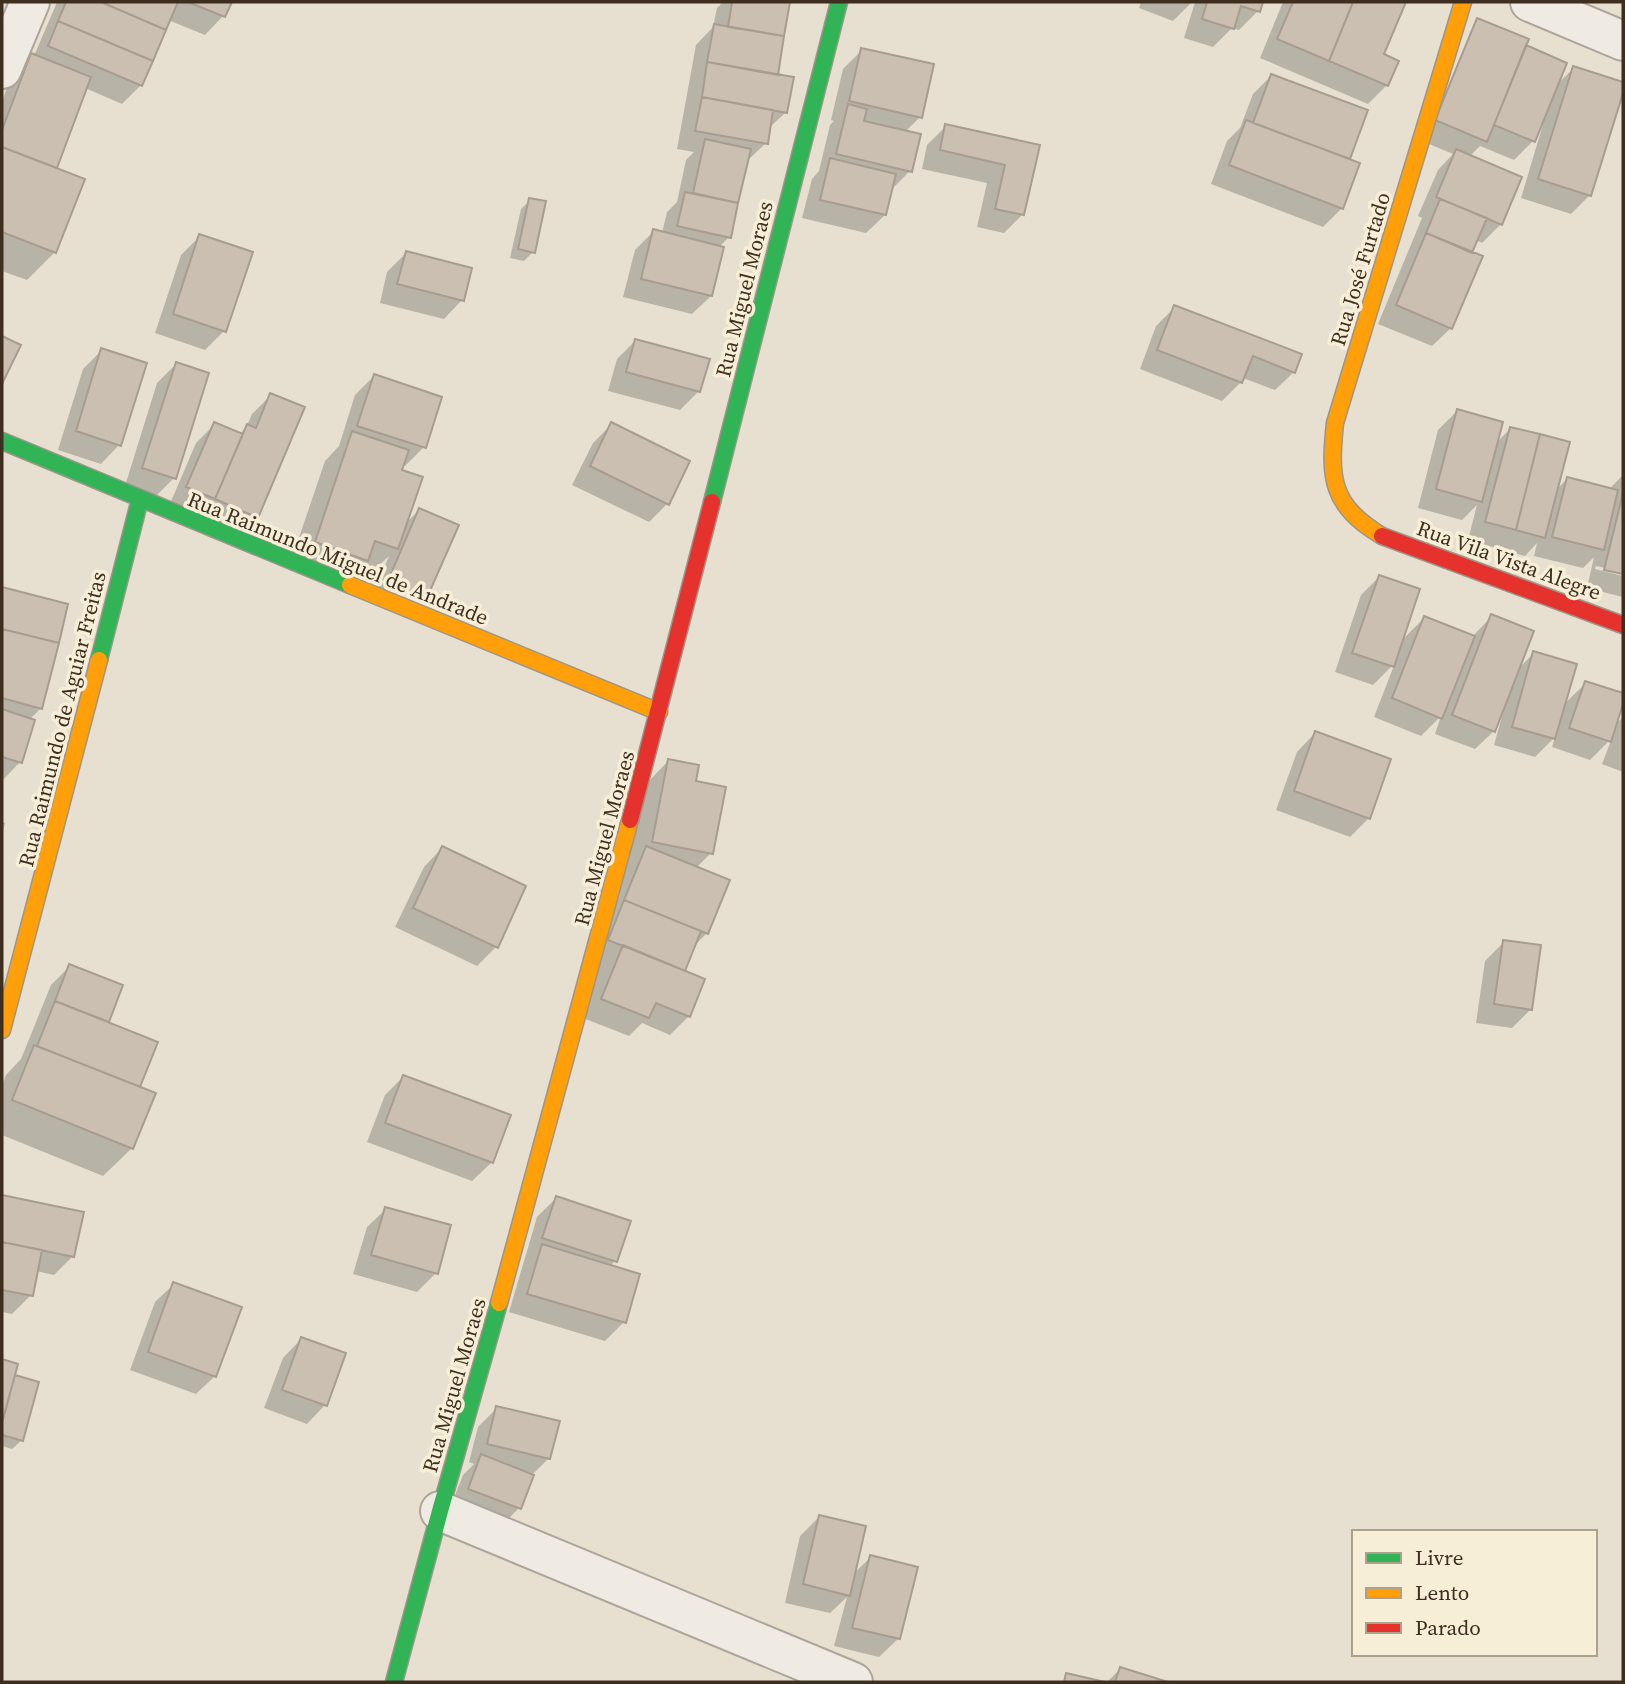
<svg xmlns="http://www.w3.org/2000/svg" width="1625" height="1684" font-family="'Source Serif 4',serif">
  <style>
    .shadow { fill: #0003 }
    .building { fill: #cbbfb2; stroke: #a89c90; stroke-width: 2 }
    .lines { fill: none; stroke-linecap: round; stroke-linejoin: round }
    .street-casing { stroke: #ada599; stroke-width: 42 }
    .fast-casing { stroke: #9c958a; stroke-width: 19 }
    .slow-casing { stroke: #9c958a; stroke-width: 19 }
    .jam-casing { stroke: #9c958a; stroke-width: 19 }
    .street { stroke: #efebe3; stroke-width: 38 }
    .fast { stroke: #30b455; stroke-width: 16 }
    .slow { stroke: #ff9f0a; stroke-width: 16 }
    .jam { stroke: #e5322d; stroke-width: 16 }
    .labels { text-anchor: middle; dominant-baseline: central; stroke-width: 7; stroke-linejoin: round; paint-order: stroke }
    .street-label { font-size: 21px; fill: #3d2e20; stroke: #f7eed8 }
  </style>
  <rect width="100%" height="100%" fill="#e7e0d1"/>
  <path class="shadow" d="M57,2H230L223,16L205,35L168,20L141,85L122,104L85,88L53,169L55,252L27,280L2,271V102L12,74L31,55L34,56Z
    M723,2H788L776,76L786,112L768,129L766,143L746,162L729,237L719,247L711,296L692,314L623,297L635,250L654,231L662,233L667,212L677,202L686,160L694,152L677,149L696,45L713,27L717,8Z
    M1141,2H1192L1173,21L1139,8Z
    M1195,2H1261L1258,11L1239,30L1232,28L1213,47L1184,38Z
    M1283,2H1404L1382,55L1387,85L1368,104L1260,58Z
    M1524,46L1555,86L1574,68L1623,84V87L1590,195L1571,214L1521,198L1544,121L1542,120L1533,141L1514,160L1480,146L1470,156L1501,224L1482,243L1476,240L1451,328L1432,346L1378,324L1422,218L1418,216L1438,170L1453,154L1417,139Z
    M862,50L920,117L905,132L910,171L891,190L885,215L866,233L802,218L812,179L819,171L830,125L834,121L831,120L843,69Z
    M1271,76L1366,111L1348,160L1342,208L1323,227L1211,184L1227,141L1240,128L1253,94Z
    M946,126L1038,147L1023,214L1004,233L977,227L987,183L922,169L927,145Z
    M530,200L533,252L524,261L510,258L521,209Z
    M200,236L224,331L205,350L155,333L181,255Z
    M406,253L462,300L444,319L380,303L387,272Z
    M1175,307L1294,372L1275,390L1243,378L1241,382L1222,401L1140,369L1156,326Z
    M635,341L699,391L680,410L608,391L617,359Z
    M102,350L119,445L101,464L58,450L83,369Z
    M176,364L174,478L155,497L125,486L157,383Z
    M374,376L424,447L405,466L402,465L400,471L405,524L419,510L456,526L369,602L389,556L368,576L288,570L325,461L339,446L355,395Z
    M271,395L256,517L237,536L169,506L196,443L215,424L239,435L246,428L252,414Z
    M1457,411L1496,443L1510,429L1555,491L1567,479L1611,490L1612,486L1623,475V572L1596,566L1595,569L1623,576V597L1587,588L1594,557L1583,568L1534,556L1537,543L1525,556L1468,540L1477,505L1462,520L1418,508L1438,430Z
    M611,425L667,504L649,522L572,485L593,443Z
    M1379,577L1400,642L1424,618L1472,637L1492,616L1517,670L1534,653L1563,705L1586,683L1623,695L1614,726L1623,717V772L1602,764L1612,738L1590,760L1552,747L1555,737L1535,757L1494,745L1503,713L1501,712L1494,731L1475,749L1435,734L1441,716L1421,736L1374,717L1395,663L1373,685L1335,672L1361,595Z
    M2,589L66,605L41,708L29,720L20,762L2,781Z
    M1315,733L1369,818L1350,837L1276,810L1297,752Z
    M668,761L694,782L711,853L696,868L707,933L692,948L683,972L689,1016L670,1035L642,1023L629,1036L583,1018L650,780Z
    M2,822L5,823L2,835Z
    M442,848L524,887L496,947L477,966L395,927L424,867Z
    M1504,942L1531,1009L1512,1028L1476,1023L1485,961Z
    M70,966L121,986L107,1023L137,1088L132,1148L103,1176L2,1135V1085L6,1075L21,1059L51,985Z
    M403,1077L508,1116L491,1163L472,1181L367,1142L385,1095Z
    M2,1197L82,1214L73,1256L54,1275L36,1271L31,1295L12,1314L2,1312Z
    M556,1198L615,1261L610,1266L624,1322L605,1341L509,1312L537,1217Z
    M386,1209L436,1273L417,1292L353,1274L367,1227Z
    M174,1284L215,1376L196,1394L130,1370L155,1302Z
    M301,1339L325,1405L307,1424L264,1408L283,1358Z
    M2,1361L16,1365L13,1376L22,1440L12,1449L2,1446Z
    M497,1408L549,1458L532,1475L519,1508L500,1527L450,1508L463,1475L474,1464L469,1462L478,1427Z
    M819,1517L853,1574L871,1557L916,1568L898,1639L879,1657L834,1646L847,1597L830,1613L785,1603L800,1536Z
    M1120,1669L1162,1682H1107Z"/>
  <path class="building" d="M66,2H101L166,30L153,61L58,21Z
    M101,2H178L166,30Z
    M188,2H232L225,17Z
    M732,2H790L784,36L728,27Z
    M1207,2H1263L1260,12L1241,6L1234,29L1202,19Z
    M1293,2H1353L1329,61L1277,39Z
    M1353,2H1406L1384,54L1399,61L1388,86L1329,61Z
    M1477,18L1529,39L1487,142L1435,120Z
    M58,21L153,61L142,86L48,46Z
    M714,24L784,36L778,75L707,62Z
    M1526,45L1567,63L1535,142L1494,125Z
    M861,48L934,64L922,118L849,101Z
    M31,53L91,77L57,168L2,147V130Z
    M707,62L794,77L787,113L702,97Z
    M1573,66L1623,82V93L1591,196L1538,179Z
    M1271,74L1368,110L1350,159L1253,123Z
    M702,97L773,110L768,144L695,131Z
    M848,104L867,109L864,121L921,134L912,172L836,154Z
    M1246,120L1360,163L1343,209L1229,165Z
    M945,124L1040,145L1024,215L995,209L1005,165L940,150Z
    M705,139L751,149L738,203L693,193Z
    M2,147L85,179L56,253L2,232Z
    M1456,149L1522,177L1502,225L1436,197Z
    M830,158L896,174L886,215L820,200Z
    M685,192L738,203L731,238L677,226Z
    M529,198L546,201L535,253L518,249Z
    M1440,199L1487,218L1472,253L1426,233Z
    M653,229L724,247L712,296L641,279Z
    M1426,233L1483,256L1452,329L1396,305Z
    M199,234L253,252L226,332L173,314Z
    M406,251L472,268L464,301L397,284Z
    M1174,305L1302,354L1295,373L1253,356L1242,383L1157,350Z
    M2,336L21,345L2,384Z
    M635,339L710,359L700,392L626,372Z
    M101,348L147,363L121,446L76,431Z
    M176,362L209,373L176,479L142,468Z
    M374,374L442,397L426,448L357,426Z
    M270,393L305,407L258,518L215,499L247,424L256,428Z
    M1457,409L1503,422L1482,502L1436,489Z
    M214,422L243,434L215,499L186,487Z
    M611,422L690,461L669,505L590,466Z
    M1510,427L1540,434L1516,530L1485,522Z
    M352,431L409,450L402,470L423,477L398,549L375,541L368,561L315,542Z
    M1540,434L1570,442L1545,538L1516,530Z
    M1567,477L1618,490L1604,550L1552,537Z
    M1623,493V574L1604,570Z
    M419,508L459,525L426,600L387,583Z
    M1379,575L1420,589L1394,667L1352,653Z
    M2,587L68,604L59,643L2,629Z
    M1491,614L1534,631L1495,732L1452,715Z
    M1424,616L1475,636L1442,719L1392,698Z
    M2,629L59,643L42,709L2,698Z
    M1533,651L1577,664L1555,739L1512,727Z
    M1585,681L1623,693V704L1611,742L1569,728Z
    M2,709L35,720L22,763L2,757Z
    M1315,731L1391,759L1370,819L1294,791Z
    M668,759L699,765L696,781L726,787L713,854L652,842Z
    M442,846L526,886L498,948L413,908Z
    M646,846L730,880L708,934L624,900Z
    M624,900L701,931L685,971L608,940Z
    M1503,940L1541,945L1532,1010L1494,1004Z
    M623,945L705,979L690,1017L656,1003L649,1018L601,999Z
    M69,964L123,985L109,1022L55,1001Z
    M55,1001L158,1042L140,1087L37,1046Z
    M34,1045L156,1093L133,1149L12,1100Z
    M403,1075L511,1115L493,1163L385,1123Z
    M2,1195L84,1212L74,1257L2,1242Z
    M556,1196L631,1221L617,1262L542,1238Z
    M385,1207L451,1225L438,1274L371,1255Z
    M2,1242L42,1250L33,1296L2,1290Z
    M542,1244L640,1274L626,1323L527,1294Z
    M173,1282L242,1307L216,1377L148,1352Z
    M301,1337L346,1353L327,1406L282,1390Z
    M2,1359L18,1364L2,1423Z
    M15,1375L39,1382L23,1441L2,1435V1423Z
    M496,1406L560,1421L550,1459L487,1444Z
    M481,1454L534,1475L521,1509L468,1489Z
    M819,1515L866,1526L850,1596L803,1584Z
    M870,1555L918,1567L900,1639L852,1628Z
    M1120,1667L1168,1682H1115Z
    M1066,1673L1105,1682H1064Z"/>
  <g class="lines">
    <defs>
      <path id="street" d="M1530,2L1623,41
        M2,69L30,2
        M440,1511L853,1682"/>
      <path id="fast" d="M2,441L350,585
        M712,502L839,2
        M99,660L140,499
        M394,1682L440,1511L499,1303"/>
      <path id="slow" d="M1382,536C1331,505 1329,479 1335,423L1463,2
        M350,585L659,712
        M2,1030L99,660
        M499,1303L630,820"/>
      <path id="jam" d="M1382,536L1623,625
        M630,820L712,502"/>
    </defs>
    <use href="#street" class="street-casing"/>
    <use href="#fast" class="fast-casing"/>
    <use href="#slow" class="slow-casing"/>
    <use href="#jam" class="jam-casing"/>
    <use href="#street" class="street"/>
    <use href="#fast" class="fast"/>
    <use href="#slow" class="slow"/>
    <use href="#jam" class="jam"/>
  </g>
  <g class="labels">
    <g class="street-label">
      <text transform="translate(1360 269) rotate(-73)">Rua José Furtado</text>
      <text transform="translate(744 289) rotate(-76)">Rua Miguel Moraes</text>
      <text transform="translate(338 558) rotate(22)">Rua Raimundo Miguel de Andrade</text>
      <text transform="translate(1509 560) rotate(20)">Rua Vila Vista Alegre</text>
      <text transform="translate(62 719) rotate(-76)">Rua Raimundo de Aguiar Freitas</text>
      <text transform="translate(604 838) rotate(-75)">Rua Miguel Moraes</text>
      <text transform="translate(454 1385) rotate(-74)">Rua Miguel Moraes</text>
    </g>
  </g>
  <rect width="1625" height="1684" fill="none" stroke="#3d2e20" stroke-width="7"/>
  <rect x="1352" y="1530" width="245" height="126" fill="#f7eed8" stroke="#ada18e" stroke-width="2"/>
  <rect x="1366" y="1553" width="35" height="10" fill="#30b455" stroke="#ada18e" stroke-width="2"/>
  <text x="1415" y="1565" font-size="21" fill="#3d2e20">Livre</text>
  <rect x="1366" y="1588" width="35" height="10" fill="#ff9f0a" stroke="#ada18e" stroke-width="2"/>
  <text x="1415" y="1600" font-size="21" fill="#3d2e20">Lento</text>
  <rect x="1366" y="1623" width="35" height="10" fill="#e5322d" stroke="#ada18e" stroke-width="2"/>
  <text x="1415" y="1635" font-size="21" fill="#3d2e20">Parado</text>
</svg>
